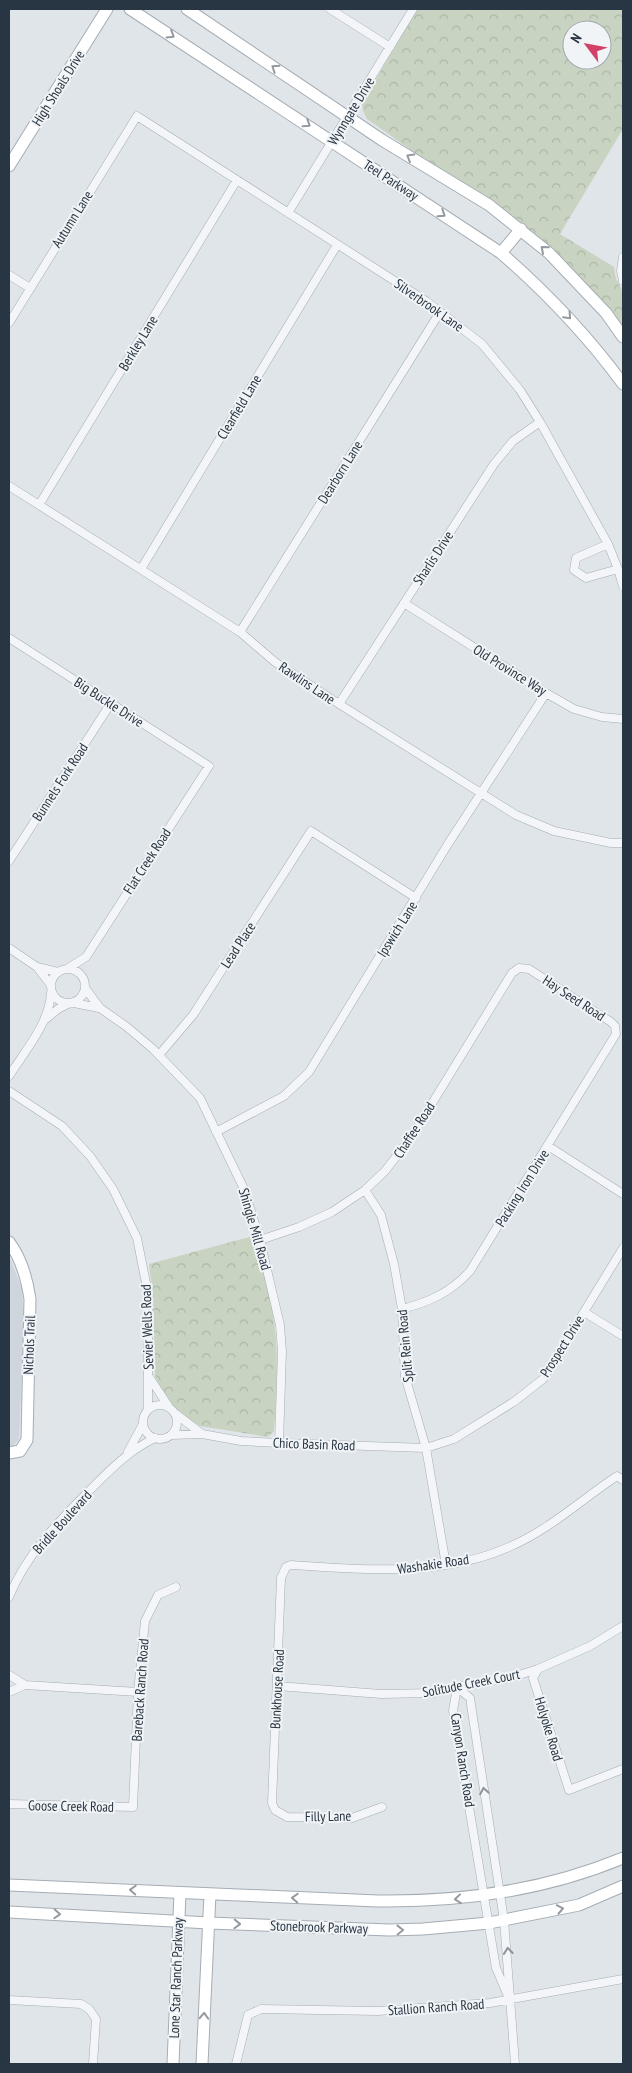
<svg xmlns="http://www.w3.org/2000/svg" width="632" height="2073" font-family="'PT Sans Narrow',sans-serif">
  <style>
    .built { fill: #ced5dc }
    .forest { fill: url(#forest-crowns); fill-rule: evenodd }
    .lines { fill: none; stroke-linecap: round; stroke-linejoin: round }
    .street-casing { stroke: #a5adb4; stroke-width: 9 }
    .secondary-casing { stroke: #a5adb4; stroke-width: 13 }
    .street { stroke: #f3f5f8; stroke-width: 8 }
    .secondary { stroke: #fff; stroke-width: 11 }
    .oneway { stroke: #949aa0 }
    .oneway2 { stroke: #8e959d }
    .labels { text-anchor: middle; dominant-baseline: central; stroke-width: 4; stroke-linejoin: round; paint-order: stroke }
    .street-label { font-size: 14px; fill: #283542; stroke: #f0f4f7 }
  </style>
  <defs>
    <pattern id="forest-crowns" width="20" height="18" patternUnits="userSpaceOnUse" patternTransform="scale(1.25)"><rect width="20" height="18" fill="#c8d4c1"/><path d="M2 6a3 3 0 1 1 6 0M12 15a3 3 0 1 1 6 0" fill="none" stroke="#acb7a7"/></pattern>
  </defs>
  <rect width="100%" height="100%" fill="#e0e5ea"/>
  <path class="built" d="M9,1256L22,1289L24,1321L19,1439L12,1447H9Z"/>
  <path class="forest" d="M417,9H623V129L560,234L614,267L616,279L623,292V328L550,248L367,119L363,111L362,103ZM572,30H602V60H572Z
    M253,1236C264,1270 274,1306 276,1342C278,1372 276,1401 274,1431L268,1437L200,1426L180,1414L167,1402L155,1376L153,1295L149,1264Z"/>
  <g class="lines">
    <defs>
      <path id="street" d="M330,9L390,47
        M288,213L413,9
        M623,257L621,271L623,281
        M9,275L30,288
        M9,323L137,116L426,301L482,344L520,390L540,422L608,544L618,569L623,586
        M9,486L240,632L275,662L339,704L516,815L554,831L611,843H623
        M39,505L237,180
        M608,544L576,558L574,570L586,578L618,569
        M141,569L337,245
        M404,603L546,693L574,709L602,717L623,719
        M240,632L440,312
        M9,638L209,766L86,957L67,969
        M339,704L494,464L513,441L540,422
        M9,861L111,703
        M9,948L37,967L58,972
        M37,967L50,984
        M51 986a17 17 0 1 1 34 0a17 17 0 1 1-34 0Z
        M85,988L100,1008L127,1027L153,1049L200,1098L244,1189L260,1240L280,1325L282,1351L279,1443
        M74,1003L99,1008
        M46,1019L58,1009L68,1004
        M159,1055L193,1015L311,831L416,898
        M9,1076C25,1051 49,1024 51,993
        M9,1091L62,1126L90,1156L113,1189L137,1238L148,1293V1409
        M216,1132L284,1096L309,1072L448,844L546,693
        M548,1146L623,1194
        M365,1190L381,1215L394,1264L402,1309L405,1376L426,1448L446,1565
        M260,1240L299,1227L332,1212L365,1190L385,1171L412,1136L512,973L519,968L529,969L611,1022L615,1026L616,1034L470,1271C450,1293 429,1302 402,1309
        M584,1312L623,1336
        M149,1377L169,1407
        M143 1422a17 17 0 1 1 34 0a17 17 0 1 1-34 0Z
        M176,1414L202,1434
        M171,1435L202,1434L241,1441L279,1443L426,1448L454,1439L515,1401L543,1379L623,1248
        M128,1452L143,1424
        M9,1597C26,1555 57,1523 89,1491C110,1470 128,1451 155,1438
        M538,1669L533,1678L569,1790L623,1769
        M9,1675L25,1685
        M278,1686L381,1694L434,1693L457,1687L510,1678L538,1669L590,1646L623,1626
        M457,1687L470,1698L504,1920L515,2064
        M457,1687L453,1711L496,1968L508,1996
        M9,1692L25,1685L138,1692
        M9,1804L133,1807L138,1692L145,1621L158,1595L176,1587
        M382,1807L352,1818L287,1817L275,1810L272,1803L281,1578L286,1567L291,1565C363,1570 441,1577 509,1547C549,1530 581,1500 617,1476L623,1480
        M9,2000L81,2004L89,2009L96,2019L93,2064
        M236,2064L248,2015L261,2009L378,2011L490,2003L623,1979"/>
      <path id="secondary" d="M130,9L501,253C547,293 587,335 623,384
        M187,9L382,140L489,205L549,253L606,313L623,337
        M9,166L107,9
        M501,253L521,229
        M9,1242C22,1259 27,1279 30,1299L27,1440L20,1451L9,1453
        M9,1885L378,1901C461,1902 546,1890 623,1858
        M9,1912L209,1923L389,1930L423,1929L489,1923L579,1905L623,1886
        M173,2064L180,1893
        M202,2064L210,1894"/>
    </defs>
    <use href="#street" class="street-casing"/>
    <use href="#secondary" class="secondary-casing"/>
    <use href="#street" class="street"/>
    <use href="#secondary" class="secondary"/>
  </g>
  <defs><path id="oneway-chevron" d="M-2-3.5L2.5 0L-2 3.5" fill="none" stroke-width="1.6" stroke-linecap="round" stroke-linejoin="round" transform="scale(1.25)"/></defs>
  <g class="oneway">
    <use href="#oneway-chevron" transform="translate(171 35) rotate(32)"/>
    <use href="#oneway-chevron" transform="translate(275 68) rotate(-146)"/>
    <use href="#oneway-chevron" transform="translate(307 124) rotate(33)"/>
    <use href="#oneway-chevron" transform="translate(410 157) rotate(-149)"/>
    <use href="#oneway-chevron" transform="translate(442 214) rotate(33)"/>
    <use href="#oneway-chevron" transform="translate(544 249) rotate(-139)"/>
    <use href="#oneway-chevron" transform="translate(568 316) rotate(47)"/>
    <use href="#oneway-chevron" transform="translate(133 1890) rotate(-177)"/>
    <use href="#oneway-chevron" transform="translate(295 1898) rotate(-177)"/>
    <use href="#oneway-chevron" transform="translate(458 1899) rotate(174)"/>
    <use href="#oneway-chevron" transform="translate(560 1909) rotate(-11)"/>
    <use href="#oneway-chevron" transform="translate(57 1914) rotate(3)"/>
    <use href="#oneway-chevron" transform="translate(237 1924) rotate(2)"/>
    <use href="#oneway-chevron" transform="translate(400 1930) rotate(-1)"/>
    <use href="#oneway-chevron" transform="translate(204 2016) rotate(-87)"/>
  </g>
  <g class="oneway2">
    <use href="#oneway-chevron" transform="translate(484 1791) rotate(-99)"/>
    <use href="#oneway-chevron" transform="translate(508 1951) rotate(-96)"/>
  </g>
  <g class="labels">
    <g class="street-label">
      <text transform="translate(58 88) rotate(-58)">High Shoals Drive</text>
      <text transform="translate(351 111) rotate(-59)">Wynngate Drive</text>
      <text transform="translate(391 180) rotate(33)">Teel Parkway</text>
      <text transform="translate(72 219) rotate(-58)">Autumn Lane</text>
      <text transform="translate(429 305) rotate(35)">Silverbrook Lane</text>
      <text transform="translate(138 343) rotate(-59)">Berkley Lane</text>
      <text transform="translate(239 407) rotate(-59)">Clearfield Lane</text>
      <text transform="translate(340 472) rotate(-58)">Dearborn Lane</text>
      <text transform="translate(433 558) rotate(-57)">Sharlis Drive</text>
      <text transform="translate(510 670) rotate(32)">Old Province Way</text>
      <text transform="translate(307 683) rotate(34)">Rawlins Lane</text>
      <text transform="translate(109 702) rotate(33)">Big Buckle Drive</text>
      <text transform="translate(60 782) rotate(-57)">Bunnels Fork Road</text>
      <text transform="translate(147 861) rotate(-57)">Flat Creek Road</text>
      <text transform="translate(397 929) rotate(-58)">Ipswich Lane</text>
      <text transform="translate(238 945) rotate(-57)">Lead Place</text>
      <text transform="translate(574 998) rotate(33)">Hay Seed Road</text>
      <text transform="translate(414 1130) rotate(-57)">Chaffee Road</text>
      <text transform="translate(522 1188) rotate(-58)">Packing Iron Drive</text>
      <text transform="translate(255 1229) rotate(74)">Shingle Mill Road</text>
      <text transform="translate(147 1327) rotate(-92)">Sevier Wells Road</text>
      <text transform="translate(29 1345) rotate(-88)">Nichols Trail</text>
      <text transform="translate(405 1346) rotate(-95)">Split Rein Road</text>
      <text transform="translate(562 1346) rotate(-58)">Prospect Drive</text>
      <text transform="translate(314 1444) rotate(2)">Chico Basin Road</text>
      <text transform="translate(62 1522) rotate(-48)">Bridle Boulevard</text>
      <text transform="translate(433 1564) rotate(-8)">Washakie Road</text>
      <text transform="translate(471 1683) rotate(-11)">Solitude Creek Court</text>
      <text transform="translate(277 1689) rotate(-87)">Bunkhouse Road</text>
      <text transform="translate(140 1690) rotate(-86)">Bareback Ranch Road</text>
      <text transform="translate(549 1729) rotate(73)">Holyoke Road</text>
      <text transform="translate(463 1760) rotate(81)">Canyon Ranch Road</text>
      <text transform="translate(71 1806) rotate(1)">Goose Creek Road</text>
      <text transform="translate(328 1816) rotate(-1)">Filly Lane</text>
      <text transform="translate(319 1927) rotate(2)">Stonebrook Parkway</text>
      <text transform="translate(176 1978) rotate(-88)">Lone Star Ranch Parkway</text>
      <text transform="translate(436 2007) rotate(-4)">Stallion Ranch Road</text>
    </g>
  </g>
  <rect width="632" height="2073" fill="none" stroke="#283542" stroke-width="20"/>
  <g transform="translate(587 45) rotate(302)"><circle r="24" fill="#f0f4f7" stroke="#a0a8af"/>
  <path d="M0-4L9 19L0 12L-9 19Z" fill="#d34168"/>
  <text y="-8" font-size="14" font-weight="bold" text-anchor="middle" fill="#283542">N</text>
  </g>
</svg>
